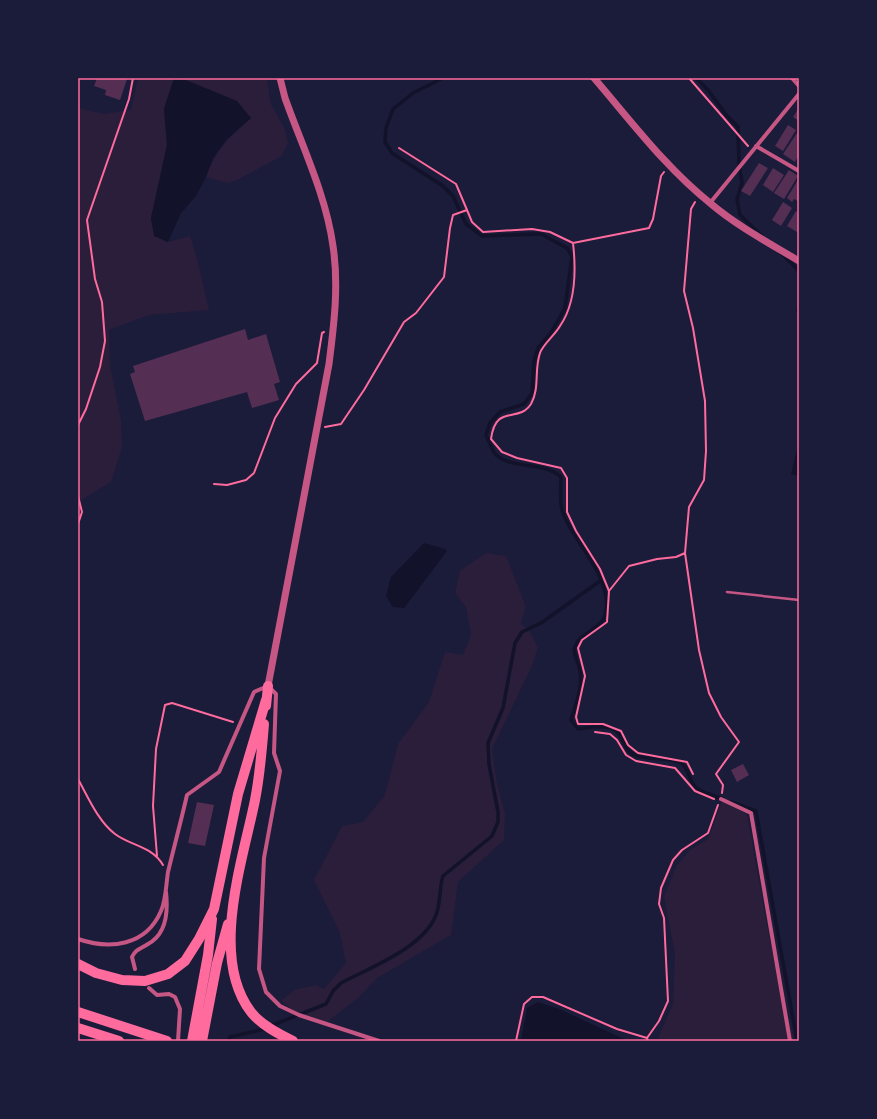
<svg xmlns="http://www.w3.org/2000/svg" width="877" height="1119" font-family="Cabin,sans-serif">
  <style>
    .green { fill: #2a1e3b }
    .water { fill: #12122b }
    .lines { fill: none; stroke-linecap: round; stroke-linejoin: round }
    .stream { stroke: #12122b; stroke-width: 3.5 }
    .building { fill: #542f53 }
    .path { stroke: #ff6b9d; stroke-width: 2 }
    .service { stroke: #c65784; stroke-width: 2.5 }
    .minor { stroke: #c65784; stroke-width: 4 }
    .tertiary { stroke: #c65784; stroke-width: 7 }
    .motorway { stroke: #ff6b9d; stroke-width: 10 }
    .neatline { fill: none; stroke: #ff6b9d; stroke-width: 1.5 }
  </style>
  <rect width="100%" height="100%" fill="#1b1b3a"/>
  <path class="green" d="M174,78L164,109L167,145L151,218L155,236L168,242L190,236L197,259L209,310L149,315L109,330L110,365L121,420L122,447L111,482L81,500L78,507V108L104,114L131,110L138,79Z
    M181,78H267L271,104L285,129L288,143L282,156L237,180L227,183L206,177C217,148 229,138 251,118Z
    M486,553L506,556L526,607L521,623L530,632L538,648L531,668L492,749L497,784L505,813L504,840L458,882L451,935L377,978L359,997L327,1022L304,1019L281,1001L294,990L316,985L324,989L346,963L340,933L314,880L342,826L363,822L385,795L398,744L429,702L445,652L463,655L471,635L466,607L455,593L460,571Z
    M722,801L747,814L769,936L794,1041H659V1036L673,1004L675,955L664,896L677,865L690,850L708,839Z"/>
  <path class="water" d="M174,78H181L237,101L251,118L227,139L213,158L206,177L196,196L181,213L168,242L154,236L151,218L167,145L164,109Z
    M799,441V476L791,474Z
    M424,543L445,549L447,551L404,608L393,607L386,596L391,577Z
    M538,1002L559,1009L628,1041H521L527,1008Z"/>
  <g class="lines">
    <path class="stream" d="M443,78L413,93L393,109L386,128L385,142L392,153L443,186L453,196L466,224L482,236L541,234L567,248L572,256L565,308L551,333L538,348L534,361L532,393L524,404L500,412L490,423L486,435C489,441 492,451 496,455C514,470 544,461 561,477C561,488 559,503 563,513C574,542 601,565 606,597C611,633 583,626 575,647C572,654 579,663 580,670C583,688 576,703 571,720L578,729C588,728 605,724 614,729C625,736 623,752 637,756C650,760 666,757 679,762C690,767 688,783 698,789C705,794 715,796 723,799
      M696,78L708,90L727,116L738,127L739,163L742,183L737,199L740,215L762,236
      M780,252L799,271
      M798,310L799,307
      M731,802L756,811L797,1041
      M229,1041L230,1037L260,1030L326,1004L333,991L341,983C371,967 423,948 436,915C441,903 439,888 443,876L492,836L498,822V812L489,764L488,743L503,708L515,643L522,632L541,623L600,581"/>
  </g>
  <path class="building" d="M97,78L127,79L120,100L105,95L106,90L94,86Z
    M799,108V121L793,117Z
    M788,125L796,130L783,151L775,146Z
    M797,133L799,134V155L795,162L783,154Z
    M759,163L768,168L750,196L741,191Z
    M773,168L784,175L773,192L763,185Z
    M789,170L798,176L784,199L774,193Z
    M799,178V199L798,201L794,199L792,202L787,198Z
    M783,202L792,208L781,226L772,220Z
    M796,211L799,213V228L797,232L787,226Z
    M245,329L248,340L266,334L280,382L274,384L279,400L252,408L247,392L145,421L130,374L135,372L133,366Z
    M743,764L749,775L737,782L731,770Z
    M197,802L214,805L205,846L188,843Z"/>
  <g class="lines">
    <path class="path" d="M689,78L748,146
      M399,148L456,184L467,210
      M695,202L691,209L684,291L693,328L705,401L706,451L704,480L689,507L685,553L699,650L709,693L721,717L739,742L716,774L723,785L722,793
      M573,243C576,269 576,303 560,326C555,335 543,344 540,353C534,370 540,388 531,404C518,424 496,403 491,439L502,452L517,458L561,468L567,478V512L576,531L600,569L609,591
      M78,425L86,409L100,367L105,341L102,302L95,279L87,220L129,99L133,78
      M325,427L341,424L364,390L404,322L416,313L444,277L450,228L453,215L467,210L472,222L483,232L532,229L550,232L573,243L649,228L653,219L661,176L664,172
      M214,484L227,485L246,480L254,473L275,418L296,384L317,363L322,333L324,332
      M78,496L82,512L78,524
      M685,553L676,557L657,559L629,566L609,591L607,622L582,640L578,648L585,676L576,717L578,724H603L621,731L628,745L638,753L687,762L693,774
      M595,732L610,734L617,740L626,755L636,761L675,768L695,791L714,799
      M78,779C88,797 98,821 115,834C131,846 152,846 163,865
      M157,856L153,806L156,749L165,705L172,703L233,722
      M516,1041L524,1004L532,997H543L617,1029L647,1038
      M648,1041L647,1038L659,1021L668,1001L664,918L659,904L661,888L673,860L682,850L708,833L718,805"/>
    <path class="service" d="M727,592L799,600"/>
    <path class="minor" d="M792,78L799,86
      M756,146L799,171
      M710,203L799,94
      M721,799L751,813L790,1041
      M78,939C110,950 146,946 161,911C166,900 166,885 168,872C174,847 181,821 187,795L219,772L254,692L268,686L276,694L274,753L280,771L264,858L259,969L266,992L280,1006L299,1015L379,1041
      M135,969L132,957C136,949 140,949 148,944C167,934 168,910 166,892
      M149,988L157,995L169,994L175,997L180,1009L178,1041"/>
    <path class="tertiary" d="M594,78C631,121 666,168 710,203C737,226 769,243 799,261
      M268,686L329,364C334,325 339,285 333,246C326,195 302,146 285,98L280,78"/>
    <path class="motorway" d="M266,706L268,686
      M264,724C262,749 260,775 255,800C243,860 209,957 251,1012C261,1025 279,1034 293,1041
      M78,964L96,973L122,980L145,981L168,974L185,961L199,939L214,909L238,794L266,700
      M78,1012L167,1041
      M78,1028L119,1041
      M192,1041L208,955L212,919
      M202,1041L217,963L228,924"/>
  </g>
  <rect width="877" height="1119" fill="none" stroke="#1b1b3a" stroke-width="158"/>
  <rect x="79" y="79" width="719" height="961" class="neatline"/>
</svg>
